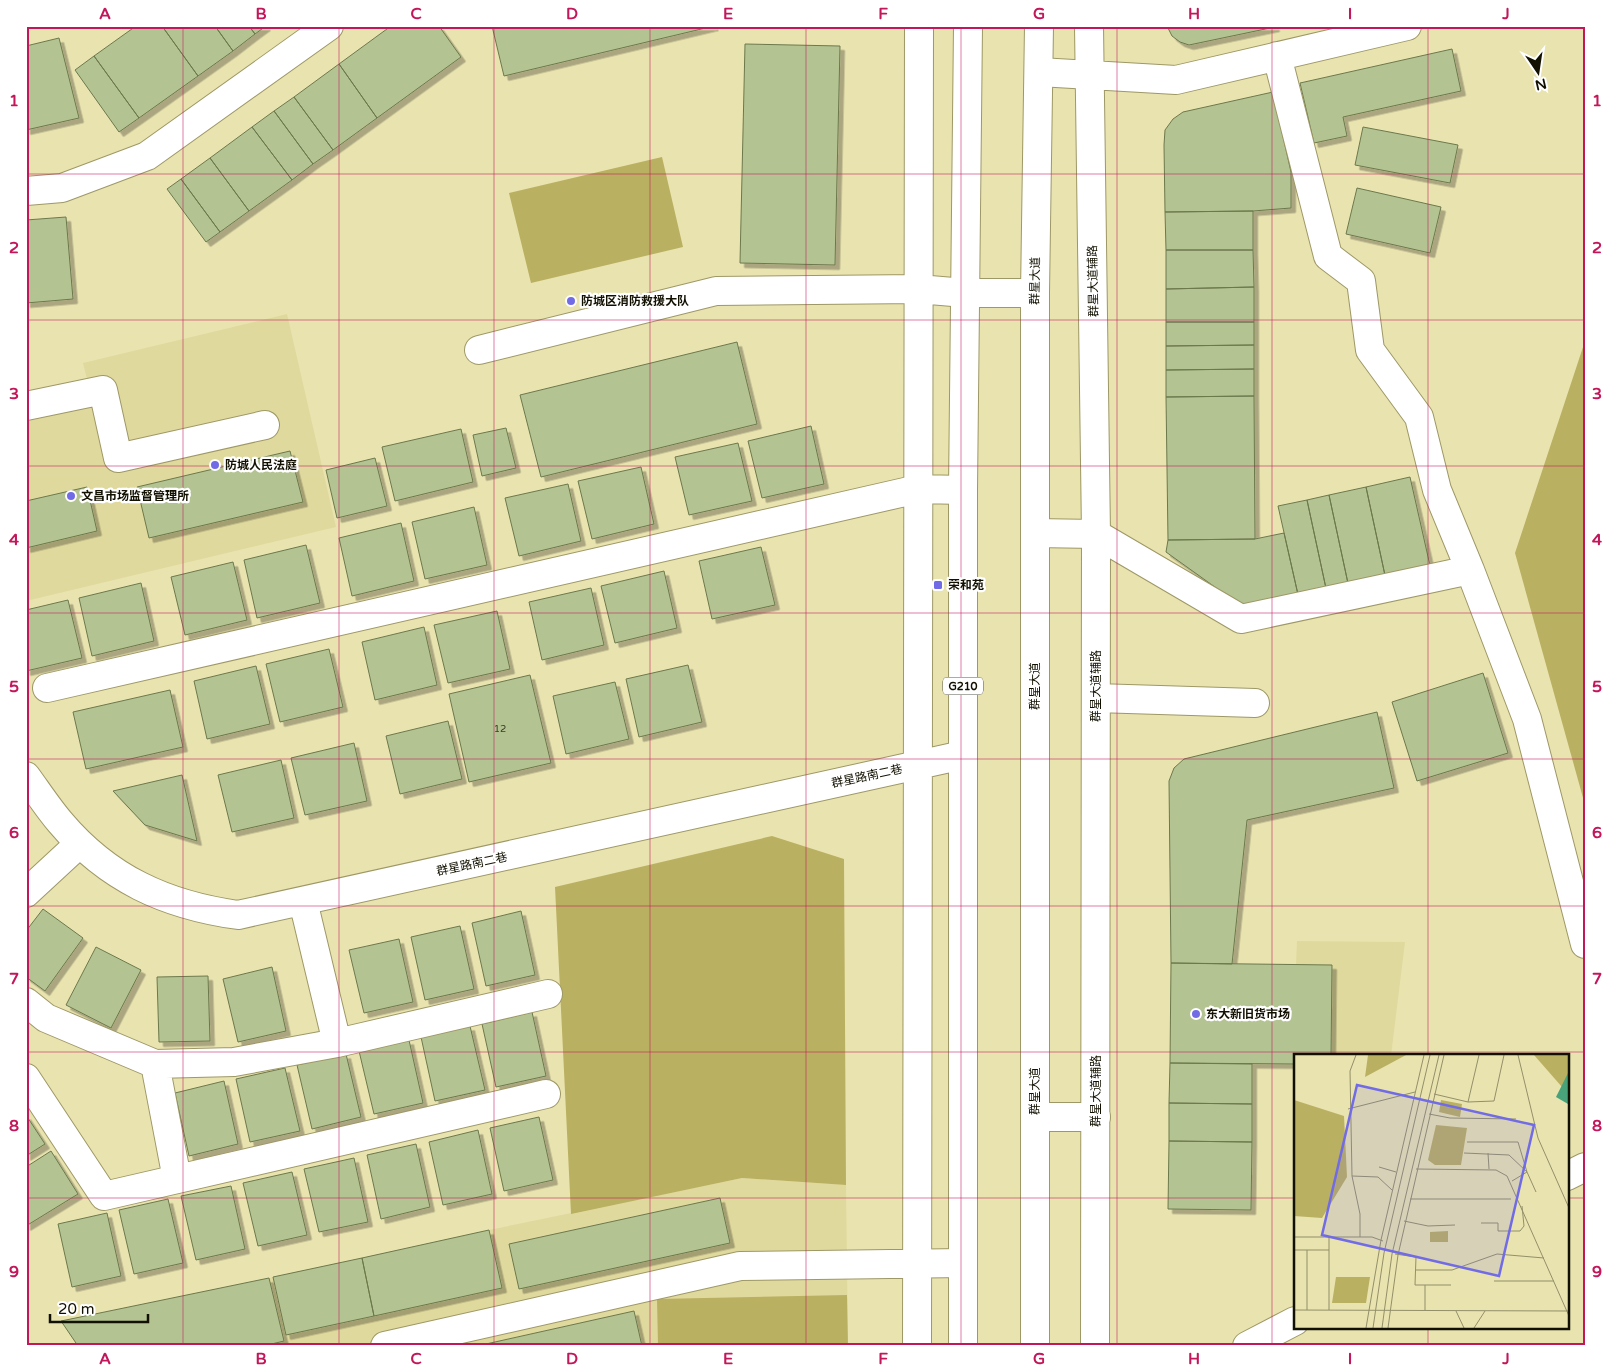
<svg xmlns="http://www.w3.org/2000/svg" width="1611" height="1372" font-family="'Varela Round','Noto Sans SC',sans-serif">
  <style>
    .built { fill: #e0d99d }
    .green { fill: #bab061 }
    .building { fill: #b4c392; stroke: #6c794c; filter: url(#shadow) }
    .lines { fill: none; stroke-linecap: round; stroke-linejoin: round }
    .minor-casing { stroke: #9e9866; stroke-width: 30 }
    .highway-casing { stroke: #9e9866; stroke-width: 30 }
    .minor { stroke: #fff; stroke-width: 28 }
    .highway { stroke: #fff; stroke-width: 28 }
    .grid { fill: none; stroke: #c2185b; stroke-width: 1; stroke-opacity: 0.55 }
    .poi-dot { fill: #716be5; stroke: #fff; stroke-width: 2 }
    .labels { text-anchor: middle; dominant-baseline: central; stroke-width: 4.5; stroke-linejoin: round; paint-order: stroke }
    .number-label { font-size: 10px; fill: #3a3d24 }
    .shield { fill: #fff; stroke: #59584c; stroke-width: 1 }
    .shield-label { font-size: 11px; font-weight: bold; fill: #121000 }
    .street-label { font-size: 12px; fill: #121000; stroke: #fff }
    .poi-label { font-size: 12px; font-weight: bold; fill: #121000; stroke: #fff; text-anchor: start }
    .inset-road { fill: none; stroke: #938f69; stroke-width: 1 }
    .view { fill: #716be5; fill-opacity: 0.15; stroke: #716be5; stroke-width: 2.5 }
    .inset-edge { fill: none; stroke: #121000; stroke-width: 2.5 }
    .neatline { fill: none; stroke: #c2185b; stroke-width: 2 }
    .grid-label { font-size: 16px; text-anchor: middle; font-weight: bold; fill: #c2185b }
  </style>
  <defs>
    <filter id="shadow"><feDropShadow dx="4.5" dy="4.5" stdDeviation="0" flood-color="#0004"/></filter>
  </defs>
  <rect width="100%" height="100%" fill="#e9e3af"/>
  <path class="built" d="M287,314L336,527L26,601V418L93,403L83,363Z
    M1297,941L1405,942L1391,1056H1295V1064L1170,1063L1171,963L1296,965Z
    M742,1178L846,1185L848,1346H78L61,1321L269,1278L489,1230Z"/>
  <path class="green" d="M662,157L683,247L531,283L509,193Z
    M1585,341V805L1515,553Z
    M772,836L844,859L846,1185L742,1178L571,1214L555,887Z
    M847,1295L848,1346H658L657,1299Z"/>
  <path class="building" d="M136,26H162L198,76L139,118L94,56Z
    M162,26H215L233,51L198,76Z
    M215,26H249L255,34L233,51Z
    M249,26H266L255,34Z
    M391,26H439L461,57L377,118L339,64Z
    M492,26H714L504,76Z
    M1167,26H1275V27L1189,45L1180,42L1172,36Z
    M59,38L79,118L26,130V46Z
    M745,44L840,46L835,265L740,263Z
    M1452,49L1461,91L1343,117L1347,136L1314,143L1300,83Z
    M94,56L139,118L119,132L75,70Z
    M339,64L377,118L333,150L294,97Z
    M1273,92L1291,172V208L1253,211L1165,212L1164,145L1165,130L1173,119L1183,112Z
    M294,97L333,150L313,164L274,111Z
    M274,111L313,164L292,180L252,127Z
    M252,127L292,180L249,211L210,158Z
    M1363,127L1458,145L1450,183L1355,165Z
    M210,158L249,211L220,232L181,179Z
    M181,179L220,232L206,242L167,189Z
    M1357,188L1441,207L1430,253L1346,234Z
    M1253,211V250H1166L1165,212Z
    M66,217L73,299L26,303V220Z
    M1166,250H1253L1254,287L1166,289Z
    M1254,287V322H1166V289Z
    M1166,322H1254V345L1166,346Z
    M737,342L757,424L541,477L520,395Z
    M1254,345V369L1166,370V346Z
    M1254,369V396L1166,397V370Z
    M1254,396L1255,539L1168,540L1166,397Z
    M811,426L824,484L762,498L748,441Z
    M506,428L516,468L482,476L473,435Z
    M461,429L473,482L395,501L382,447Z
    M738,443L752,501L689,515L675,457Z
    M290,451L303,502L149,538L137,487Z
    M375,458L387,506L337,518L326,470Z
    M641,467L654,524L592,539L578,481Z
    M1410,477L1431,570L1386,580L1366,487Z
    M568,484L581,541L519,556L505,498Z
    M87,487L97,531L26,548V501Z
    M1366,487L1386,580L1349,588L1329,495Z
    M1329,495L1349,588L1327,593L1307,500Z
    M1307,500L1327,593L1299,599L1278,506Z
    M474,507L487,565L425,579L412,522Z
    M401,523L414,581L352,596L339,538Z
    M1284,533L1299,599L1247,610L1166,552L1168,540L1255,539Z
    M306,545L320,603L257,618L244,560Z
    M761,547L775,605L712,619L699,561Z
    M233,562L247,620L185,635L171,577Z
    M664,571L677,628L615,643L601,586Z
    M141,583L154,641L92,656L79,598Z
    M591,588L604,645L542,660L529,602Z
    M68,600L82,658L26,671V610Z
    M497,611L510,669L448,683L434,625Z
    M424,627L437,685L375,700L362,642Z
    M329,649L343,707L280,722L266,664Z
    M688,665L702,722L639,737L626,679Z
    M256,666L270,724L207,739L194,681Z
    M1483,673L1508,753L1417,781L1392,702Z
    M530,675L551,763L469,782L449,694Z
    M615,682L629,739L566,754L553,696Z
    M170,690L183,747L86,769L73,712Z
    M1377,712L1394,788L1247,820L1232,964L1171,963L1169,781L1174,768L1184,759Z
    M448,721L462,779L400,794L386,736Z
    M354,743L367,801L305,815L291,758Z
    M281,760L294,818L232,832L218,775Z
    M182,775L197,841L145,825L113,791Z
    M43,909L83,938L45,991L26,977V931Z
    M521,911L535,975L486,986L472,923Z
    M460,926L474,989L425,1000L411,937Z
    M399,939L413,1002L364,1013L349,950Z
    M96,947L141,970L111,1028L66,1005Z
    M1171,963L1332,965L1331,1056H1295V1064L1170,1063Z
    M272,967L286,1031L238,1042L223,979Z
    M208,976L210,1041L159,1042L157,977Z
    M532,1012L546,1076L496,1087L482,1024Z
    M470,1026L485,1090L435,1101L421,1037Z
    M409,1040L423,1103L374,1114L359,1051Z
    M346,1054L361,1117L312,1129L297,1065Z
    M1170,1063L1252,1064V1104L1169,1103Z
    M285,1068L300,1131L250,1142L236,1079Z
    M224,1081L238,1144L189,1156L175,1093Z
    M1169,1103L1252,1104V1142L1169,1141Z
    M26,1115L45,1144L26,1156Z
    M539,1117L553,1180L504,1191L490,1128Z
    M478,1130L492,1194L443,1205L429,1142Z
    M1169,1141L1252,1142L1251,1210L1168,1209Z
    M416,1144L430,1207L381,1219L367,1155Z
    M51,1151L78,1194L26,1226V1167Z
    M354,1158L368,1222L319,1232L304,1169Z
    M292,1172L307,1235L258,1246L243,1183Z
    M231,1186L245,1249L196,1260L181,1196Z
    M720,1198L730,1243L519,1289L509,1244Z
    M168,1199L183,1263L134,1274L119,1210Z
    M107,1213L121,1276L72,1287L58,1224Z
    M489,1230L502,1288L374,1316L362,1258Z
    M362,1258L374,1316L286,1335L273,1277Z
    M269,1278L284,1341L263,1346H78L61,1321Z
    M634,1311L642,1346H477Z"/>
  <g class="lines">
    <defs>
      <path id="minor" d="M1089,26L1096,534L1095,1346
        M1277,56L1328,256L1361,281L1370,350L1419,417L1437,490L1470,570
        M1039,72L1176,80L1407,26
        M26,191L62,188L147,156L329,26
        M479,350L716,291L918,289L965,293
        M26,406L103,390L118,458L265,425
        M1096,534L1241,619L1470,570L1527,719L1585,944
        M47,688L918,489L963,490
        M1096,698L1255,703
        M26,776C37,791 48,808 60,822C108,879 166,905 238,915L963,755
        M26,893L79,844
        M303,901L337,1043
        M26,1002L46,1018L155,1064L234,1062L337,1043L548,994
        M155,1064L177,1179
        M26,1078L104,1196L546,1094
        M1567,1176L1585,1167
        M385,1346L740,1266L963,1263
        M917,1346L919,26
        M1247,1346L1295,1321"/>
      <path id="highway" d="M965,293H1035
        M1035,533L1096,534
        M1035,1117H1096
        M963,1346V490L968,26
        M1035,1346V293L1039,26"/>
    </defs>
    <use href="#minor" class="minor-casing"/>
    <use href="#highway" class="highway-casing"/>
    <use href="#minor" class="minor"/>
    <use href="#highway" class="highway"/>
  </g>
  <path class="grid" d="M183,26V1346M339,26V1346M494,26V1346M650,26V1346M806,26V1346M961,26V1346M1117,26V1346M1272,26V1346M1428,26V1056M26,174H1585M26,320H1585M26,466H1585M26,613H1585M26,759H1585M26,906H1585M26,1052H1585M26,1198H1295M1567,1198H1585M1428,1328V1346"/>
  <g class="poi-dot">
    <circle cx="571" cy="301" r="5"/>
    <circle cx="215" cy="465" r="5"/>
    <circle cx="71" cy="496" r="5"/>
    <rect x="933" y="580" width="10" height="10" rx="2.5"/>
    <circle cx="1196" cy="1014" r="5"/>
  </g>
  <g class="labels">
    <g class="number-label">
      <text x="500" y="729">12</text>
    </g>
    <rect class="shield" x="943" y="677.5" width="40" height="17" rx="4"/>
    <g class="shield-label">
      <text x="963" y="686">G210</text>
    </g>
    <g class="street-label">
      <text transform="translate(1035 281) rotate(-89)">群星大道</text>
      <text transform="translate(1093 281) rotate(-91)">群星大道辅路</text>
      <text transform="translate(1035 686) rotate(-90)">群星大道</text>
      <text transform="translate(1096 686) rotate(-90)">群星大道辅路</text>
      <text transform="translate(867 776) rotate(-12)">群星路南二巷</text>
      <text transform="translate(472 864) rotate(-12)">群星路南二巷</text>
      <text transform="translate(1035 1091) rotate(-90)">群星大道</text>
      <text transform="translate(1096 1091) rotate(-90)">群星大道辅路</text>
    </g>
    <g class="poi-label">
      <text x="581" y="301">防城区消防救援大队</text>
      <text x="225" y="465">防城人民法庭</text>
      <text x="81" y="496">文昌市场监督管理所</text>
      <text x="948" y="585">荣和苑</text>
      <text x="1206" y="1014">东大新旧货市场</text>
    </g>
  </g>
  <g transform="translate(1294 1054)">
    <rect width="275" height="275" fill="#e9e3af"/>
    <path d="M74,1H112L71,23ZM240,1H275V41ZM0,46L50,62L53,123L28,164L0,162ZM147,46L168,50L166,63L145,58ZM142,71L173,74L167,111H141L134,106ZM154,177V188H136V178ZM42,223H76L72,249H38Z" fill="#bab061"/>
    <path d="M275,17V48L274,50L262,43Z" fill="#48a27a"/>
    <path class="inset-road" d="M62,1L56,17L58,122L84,123L98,136M224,1L244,84L275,154M140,40L174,48L200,47L210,1M174,48L185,1M54,55L121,38M135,60L156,64L222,65M173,88H224L233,118L218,127M170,99L215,101L233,118L242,138M194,99L195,115M85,113L102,118M122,115L202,116L213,122L275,262M58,122L66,160V183M116,145H217M110,167L134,172L161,171M187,169H204V177H226L230,172L228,152M0,183H78L89,187M35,183V256M0,196H35M101,200L122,203L121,231H157M122,216H158L203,200L250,204M200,227H260M131,231V257M0,256L275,257M13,256V196M162,257L170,274M72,274L87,186L130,1M79,274L90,199L136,1M88,274L98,200L145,1M94,274L104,201L150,1M180,274L191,257"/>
    <path class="view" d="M63,31L240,71L205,222L28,181Z"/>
    <rect width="275" height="275" class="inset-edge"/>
  </g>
  <rect width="1611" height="1372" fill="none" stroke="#ffffff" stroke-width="55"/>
  <g transform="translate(1538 72) rotate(167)" stroke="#ffffff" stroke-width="4" paint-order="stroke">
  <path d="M0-4L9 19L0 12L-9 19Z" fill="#121000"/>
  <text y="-8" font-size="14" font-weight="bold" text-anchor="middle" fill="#121000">N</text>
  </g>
  <path d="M50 1314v8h98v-8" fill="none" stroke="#121000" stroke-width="2.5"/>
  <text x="58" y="1314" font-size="15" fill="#121000" stroke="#ffffff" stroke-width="4" paint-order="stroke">20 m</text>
  <rect x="28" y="28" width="1556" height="1316" class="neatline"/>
  <g class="grid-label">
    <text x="105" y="19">A</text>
    <text x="261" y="19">B</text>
    <text x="416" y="19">C</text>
    <text x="572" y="19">D</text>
    <text x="728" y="19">E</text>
    <text x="883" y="19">F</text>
    <text x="1039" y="19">G</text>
    <text x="1194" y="19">H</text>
    <text x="1350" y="19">I</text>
    <text x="1506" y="19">J</text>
    <text x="14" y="106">1</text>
    <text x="1597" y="106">1</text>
    <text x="14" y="253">2</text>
    <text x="1597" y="253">2</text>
    <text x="14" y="399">3</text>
    <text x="1597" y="399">3</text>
    <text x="14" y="545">4</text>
    <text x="1597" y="545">4</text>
    <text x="14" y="692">5</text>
    <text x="1597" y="692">5</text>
    <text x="14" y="838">6</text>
    <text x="1597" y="838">6</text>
    <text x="14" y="984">7</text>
    <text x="1597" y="984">7</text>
    <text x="14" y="1131">8</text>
    <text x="1597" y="1131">8</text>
    <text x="14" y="1277">9</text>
    <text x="1597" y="1277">9</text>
    <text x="105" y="1364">A</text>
    <text x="261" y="1364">B</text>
    <text x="416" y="1364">C</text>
    <text x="572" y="1364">D</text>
    <text x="728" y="1364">E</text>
    <text x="883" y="1364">F</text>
    <text x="1039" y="1364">G</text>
    <text x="1194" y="1364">H</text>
    <text x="1350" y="1364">I</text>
    <text x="1506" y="1364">J</text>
  </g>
</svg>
